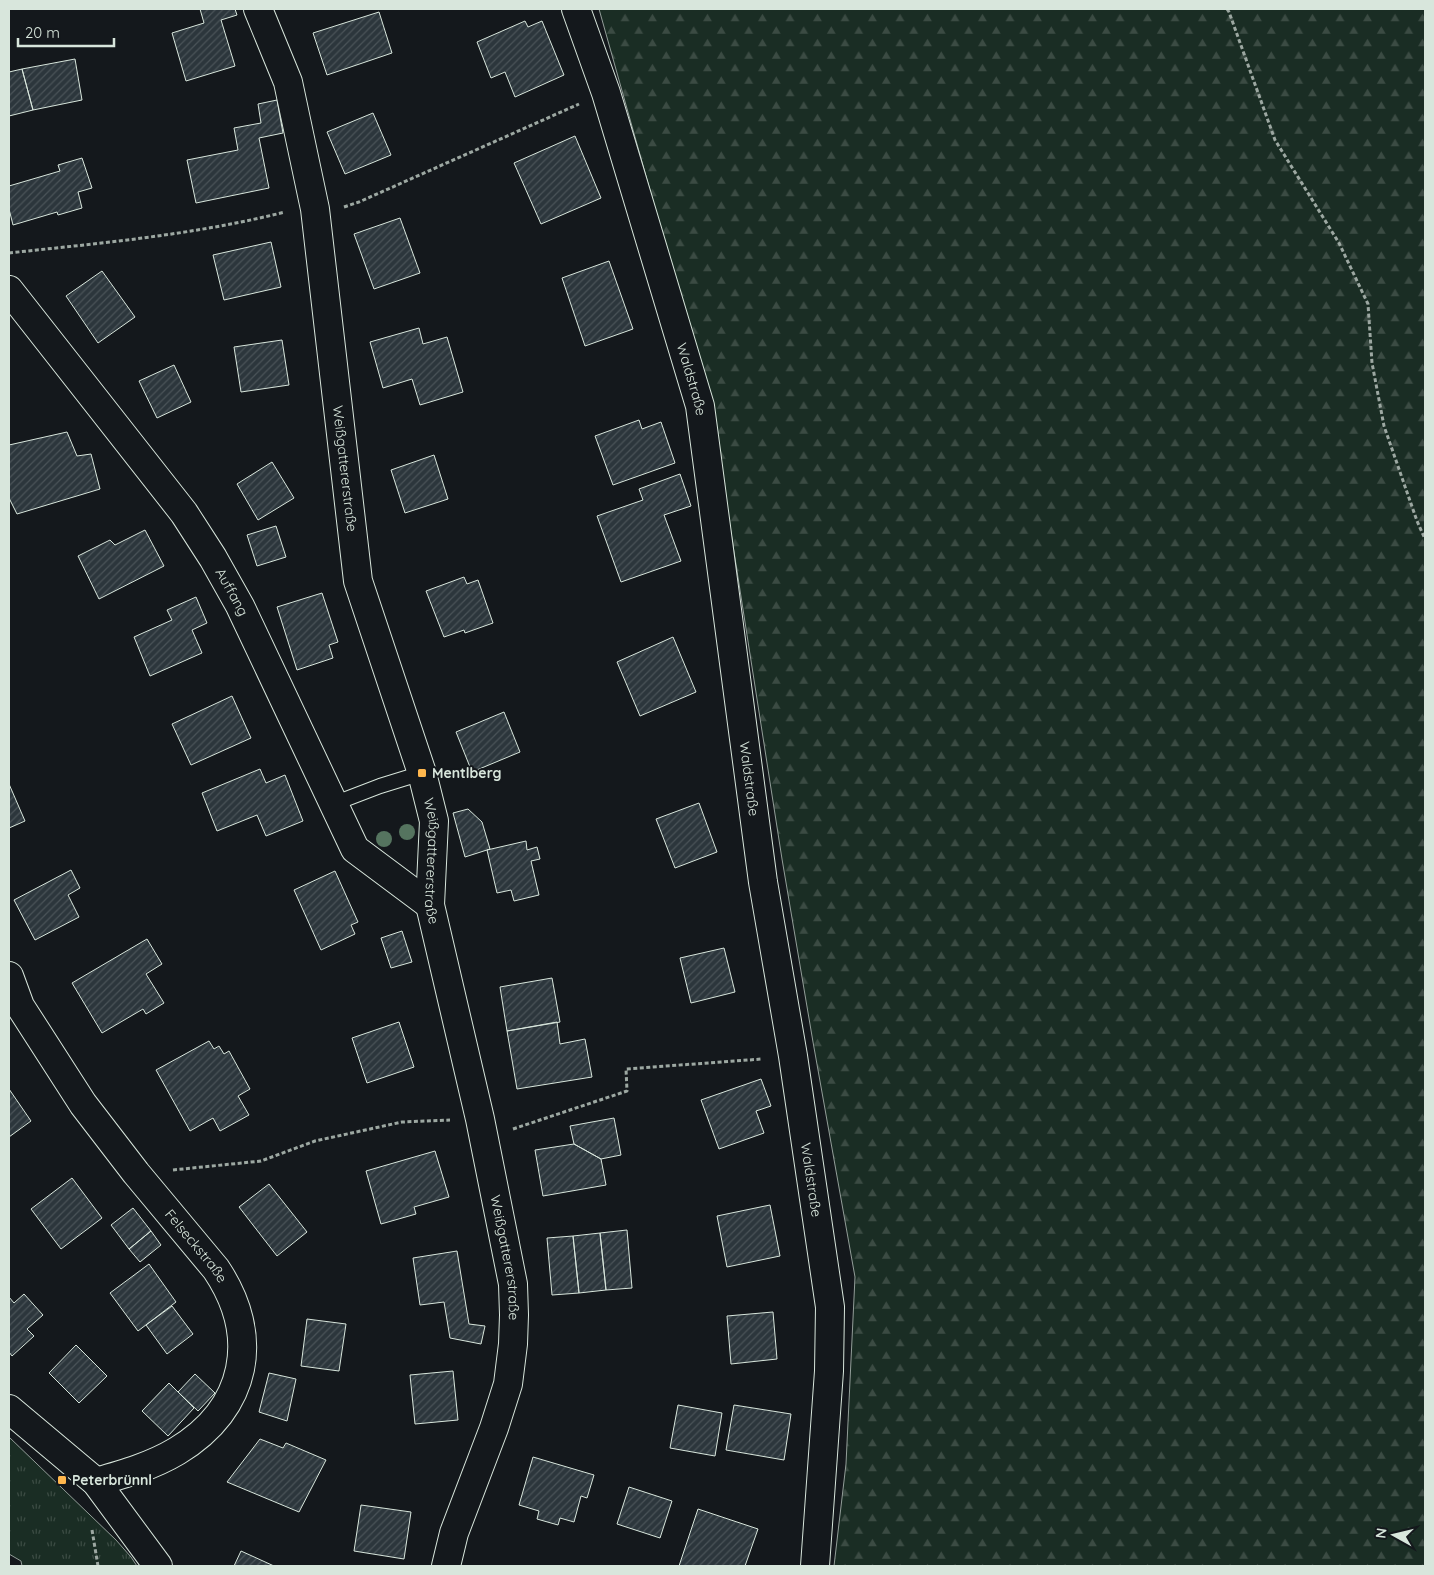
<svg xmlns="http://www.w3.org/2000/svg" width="1434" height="1575" font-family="Quicksand,sans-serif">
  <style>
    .grass { fill: url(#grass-tufts); stroke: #939e99 }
    .forest { fill: url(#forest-firs); stroke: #939e99 }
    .building { fill: url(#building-hatch); stroke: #d8e6dc }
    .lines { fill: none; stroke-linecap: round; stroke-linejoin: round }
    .lane-casing { stroke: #d8e6dc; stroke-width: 16 }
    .street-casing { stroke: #d8e6dc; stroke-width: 30 }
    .path { stroke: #9da8a2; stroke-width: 3; stroke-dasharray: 4 2.5; stroke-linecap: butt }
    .lane { stroke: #14181c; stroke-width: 14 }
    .street { stroke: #14181c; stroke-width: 28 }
    .tree { fill: #55745f }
    .poi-dot { fill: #ffb74d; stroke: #14181c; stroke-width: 2 }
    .labels { text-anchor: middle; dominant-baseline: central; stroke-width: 4; stroke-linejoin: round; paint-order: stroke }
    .street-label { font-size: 14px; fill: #d8e6dc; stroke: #14181c }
    .poi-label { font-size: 14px; font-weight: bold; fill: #d8e6dc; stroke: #14181c; text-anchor: start }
  </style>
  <defs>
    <pattern id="grass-tufts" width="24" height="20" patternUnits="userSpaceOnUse" patternTransform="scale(1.25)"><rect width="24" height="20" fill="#1a2d24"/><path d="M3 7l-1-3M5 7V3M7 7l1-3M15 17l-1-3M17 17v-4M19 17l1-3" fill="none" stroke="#3b4b43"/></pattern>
    <pattern id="forest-firs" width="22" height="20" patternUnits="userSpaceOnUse" patternTransform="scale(1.25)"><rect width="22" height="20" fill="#1a2d24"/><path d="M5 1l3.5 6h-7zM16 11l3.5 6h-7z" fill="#3b4b43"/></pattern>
    <pattern id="building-hatch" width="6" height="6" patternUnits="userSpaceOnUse" patternTransform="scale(1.25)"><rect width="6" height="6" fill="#2c363c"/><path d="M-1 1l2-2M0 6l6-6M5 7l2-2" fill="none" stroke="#4a5358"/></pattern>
  </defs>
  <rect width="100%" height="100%" fill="#14181c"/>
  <path class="grass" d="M9,1437L116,1540L131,1557L137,1566H22L21,1561L9,1554Z"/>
  <path class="forest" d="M599,9H1425V1566H834L846,1464L855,1277L813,1042L782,859L712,411Z"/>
  <path class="building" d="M200,9H235L237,15L221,20L235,66L186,81L172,33L204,23Z
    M379,12L392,53L327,75L313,33Z
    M525,21L528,27L542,21L564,75L515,97L505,72L491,78L477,42Z
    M75,59L82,100L33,110L22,69Z
    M22,69L33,110L9,116V72Z
    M277,100L283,133L259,138L269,188L196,203L187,160L238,150L234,128L261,123L258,104Z
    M373,113L391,155L345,174L327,132Z
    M575,136L601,198L541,224L514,163Z
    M82,158L92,188L78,192L82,208L58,215L57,212L13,225L9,209V186L60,171L58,165Z
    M400,218L420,273L374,289L354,234Z
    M271,242L281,287L224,300L213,255Z
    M609,261L633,329L585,346L562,278Z
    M102,271L135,317L98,343L66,296Z
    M419,328L423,344L447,337L463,392L420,405L412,379L383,388L370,342Z
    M282,340L289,385L241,392L234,347Z
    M174,365L191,402L157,418L139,381Z
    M639,420L642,429L661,422L675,463L613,485L595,436Z
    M67,432L77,456L91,454L100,489L17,514L9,498V445Z
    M434,455L448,499L405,513L391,470Z
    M272,462L294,498L258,520L237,484Z
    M680,474L691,506L664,515L681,561L621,582L597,516L643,500L639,489Z
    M276,526L286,557L257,566L247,535Z
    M145,530L164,566L99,599L78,556L110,540L115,545Z
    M464,577L467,584L478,580L493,623L465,633L464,630L444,637L426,591Z
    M322,593L338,642L329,645L333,658L297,670L277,607Z
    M196,597L207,623L192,630L202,653L150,676L134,637L172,620L167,610Z
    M673,637L696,692L640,716L617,662Z
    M232,696L251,738L191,765L172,724Z
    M504,712L520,752L472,772L456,732Z
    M260,769L266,783L285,775L303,821L266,836L257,815L217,831L202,793Z
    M9,784L25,821L9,828Z
    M699,803L717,852L675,868L656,819Z
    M468,809L482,822L490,849L465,857L453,813Z
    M526,841L527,850L537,847L540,859L531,861L539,895L514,901L511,890L497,893L487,850Z
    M71,870L80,888L68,895L79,917L35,940L14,900Z
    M335,871L358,922L351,925L355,934L321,950L294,890Z
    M402,931L412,962L391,968L381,938Z
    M147,939L162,964L146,974L164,1003L146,1014L143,1009L102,1033L72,983Z
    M724,948L735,992L691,1003L680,958Z
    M552,978L560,1022L507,1031L500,987Z
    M399,1022L414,1067L367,1083L352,1038Z
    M557,1022L560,1044L585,1039L592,1077L517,1089L507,1031Z
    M209,1041L214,1049L219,1046L224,1054L229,1051L250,1089L238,1096L249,1115L220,1131L213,1118L190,1131L156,1070Z
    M761,1079L771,1106L756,1111L764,1133L719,1149L701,1100Z
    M9,1089L31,1121L9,1137Z
    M614,1118L621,1155L601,1159L574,1144L570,1126Z
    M574,1144L601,1159L606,1185L543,1196L535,1150Z
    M435,1151L449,1197L414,1207L416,1214L381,1224L366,1171Z
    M72,1178L102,1218L61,1249L31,1209Z
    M269,1184L307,1232L277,1256L239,1207Z
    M770,1205L780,1256L727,1267L717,1216Z
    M133,1208L151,1231L129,1249L111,1225Z
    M627,1230L632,1288L606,1290L600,1233Z
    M151,1231L161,1245L140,1262L129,1249Z
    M600,1233L606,1290L579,1293L573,1236Z
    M573,1236L579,1293L552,1295L547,1238Z
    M457,1251L469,1324L485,1326L481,1344L450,1338L444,1302L420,1305L413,1258Z
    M149,1264L176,1302L138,1331L110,1293Z
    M24,1294L43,1315L27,1329L34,1336L12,1356L9,1352V1297L14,1303Z
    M172,1306L193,1334L167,1354L146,1325Z
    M773,1312L777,1359L731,1364L727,1316Z
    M307,1319L346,1324L339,1371L301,1366Z
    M76,1345L107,1376L79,1403L49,1373Z
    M453,1371L458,1420L415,1424L410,1375Z
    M269,1373L296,1379L287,1421L259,1412Z
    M195,1374L215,1393L198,1411L178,1392Z
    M169,1383L194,1408L168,1436L142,1411Z
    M678,1405L722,1413L715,1456L670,1448Z
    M734,1405L791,1414L784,1460L726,1450Z
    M260,1439L283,1448L286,1443L326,1460L299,1512L227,1482Z
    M533,1457L594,1475L587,1498L581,1496L574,1522L560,1518L558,1525L537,1519L539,1511L519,1505Z
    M629,1487L672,1501L660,1538L617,1524Z
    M361,1505L411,1512L404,1559L354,1551Z
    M698,1509L758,1529L745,1566H679Z
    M241,1551L274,1566H234Z"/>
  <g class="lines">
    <defs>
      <path id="lane" d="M333,804L380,786L422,773"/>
      <g id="street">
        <path id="s1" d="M258,9L288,82L315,209L358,581L422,773L434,821L430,905L480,1119L513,1284L514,1315L513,1344L508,1384L494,1428L454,1533L446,1566"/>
        <path id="s2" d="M576,9L606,93L700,406L763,882L793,1056L830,1307L829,1371L815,1566"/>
        <path id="s3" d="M9,290L184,513L213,558L240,606L355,849L430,905"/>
        <path id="s4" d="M9,976L20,1006L83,1104L136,1173L216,1269C261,1336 248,1408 177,1451C152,1466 124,1474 96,1482"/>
        <path d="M9,1409L96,1482L158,1566"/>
      </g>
    </defs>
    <use href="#lane" class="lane-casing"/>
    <use href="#street" class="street-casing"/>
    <path class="path" d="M1227,9L1229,12L1275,140L1339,243L1368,304L1372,363L1384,426L1417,521L1425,539
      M344,207L359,202L579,104
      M9,253C101,243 194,235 285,212
      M513,1129L627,1091L626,1069L762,1059
      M173,1170L261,1161L315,1141L402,1122L450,1120
      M92,1530L98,1566"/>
    <use href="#lane" class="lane"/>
    <use href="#street" class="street"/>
  </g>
  <g class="tree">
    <circle cx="407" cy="832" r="8"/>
    <circle cx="384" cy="839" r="8"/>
  </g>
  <g class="poi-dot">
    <rect x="417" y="768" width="10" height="10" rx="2.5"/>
    <rect x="57" y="1475" width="10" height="10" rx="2.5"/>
  </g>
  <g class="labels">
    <g class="street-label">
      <text stroke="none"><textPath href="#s2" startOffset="388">Waldstraße</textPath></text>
      <text stroke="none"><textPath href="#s1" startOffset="470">Weißgattererstraße</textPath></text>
      <text stroke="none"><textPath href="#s3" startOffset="376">Auffang</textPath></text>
      <text stroke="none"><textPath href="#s2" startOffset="792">Waldstraße</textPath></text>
      <text stroke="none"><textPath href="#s1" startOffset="875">Weißgattererstraße</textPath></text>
      <text stroke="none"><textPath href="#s2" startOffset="1198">Waldstraße</textPath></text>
      <text stroke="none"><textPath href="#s4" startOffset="330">Felseckstraße</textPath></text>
      <text stroke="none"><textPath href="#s1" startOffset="1280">Weißgattererstraße</textPath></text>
    </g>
    <g class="poi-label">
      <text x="432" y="773">Mentlberg</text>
      <text x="72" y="1480">Peterbrünnl</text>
    </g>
  </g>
  <rect width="1434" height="1575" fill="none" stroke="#d8e6dc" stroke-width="20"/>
  <g transform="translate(1394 1535) rotate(278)" stroke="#14181c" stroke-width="4" paint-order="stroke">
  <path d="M0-4L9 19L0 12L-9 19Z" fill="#d8e6dc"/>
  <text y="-8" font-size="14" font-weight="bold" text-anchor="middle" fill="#d8e6dc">N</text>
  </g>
  <path d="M18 38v8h96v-8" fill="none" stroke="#d8e6dc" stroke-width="2.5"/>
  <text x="25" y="38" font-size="15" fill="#d8e6dc" stroke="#14181c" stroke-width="4" paint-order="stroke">20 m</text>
</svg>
